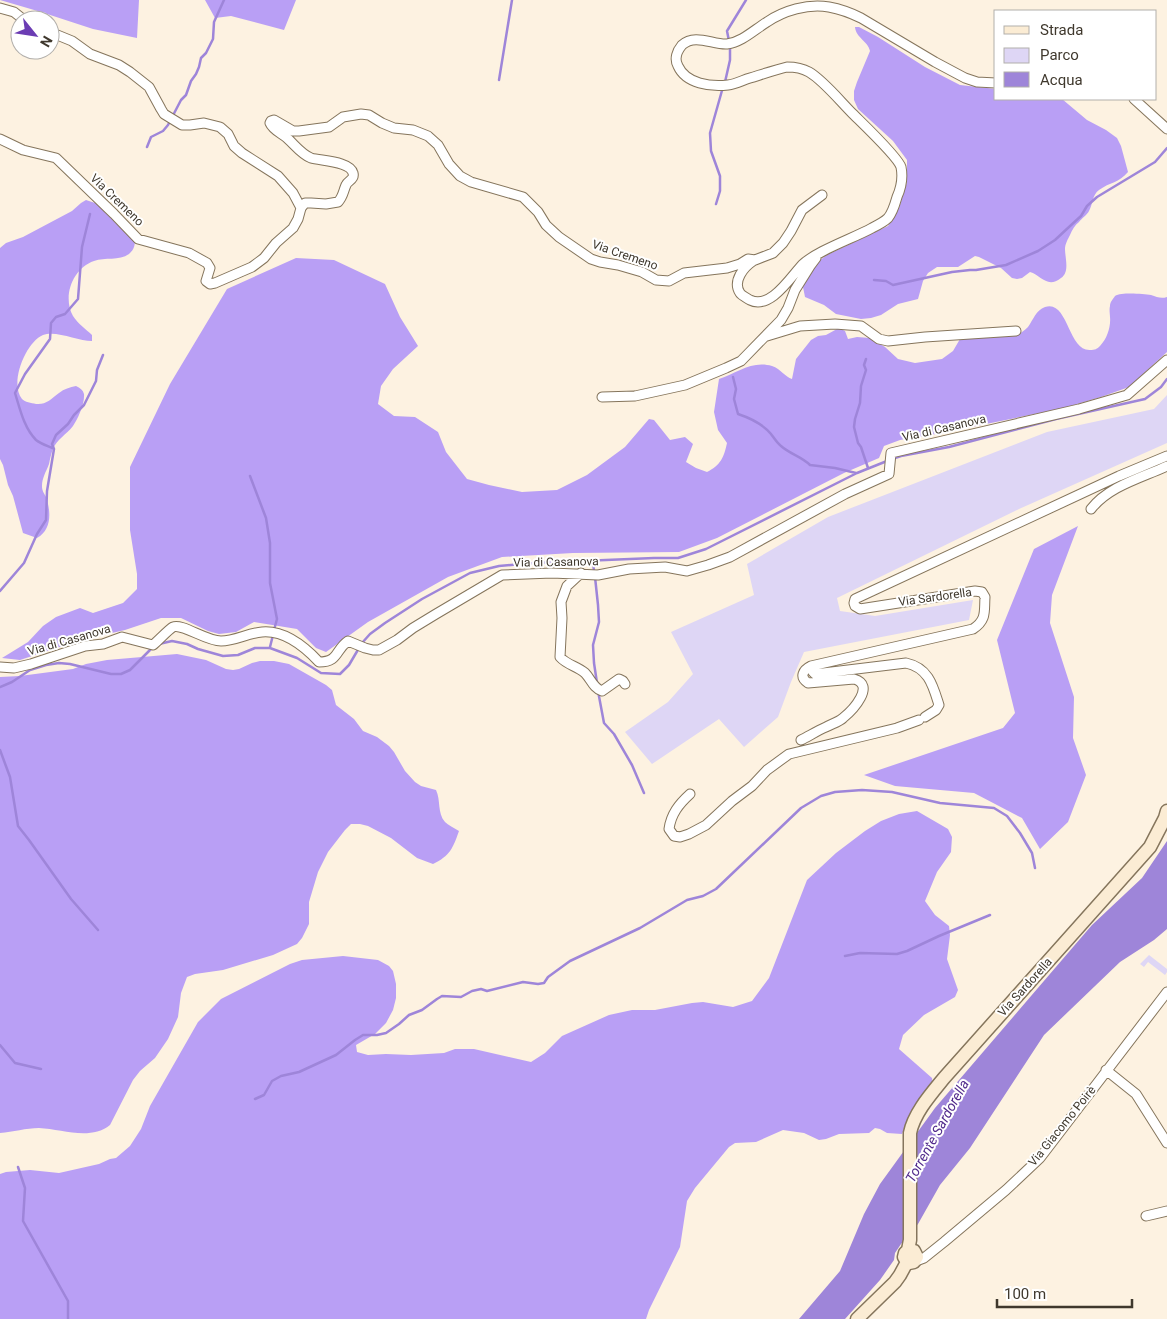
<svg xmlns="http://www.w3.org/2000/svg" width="1167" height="1319" font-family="Roboto,sans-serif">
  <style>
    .green { fill: #ded6f5 }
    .forest { fill: #b99ff5 }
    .water { fill: #9e85d9 }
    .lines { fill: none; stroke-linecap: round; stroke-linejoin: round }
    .stream { stroke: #9e85d9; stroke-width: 2.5 }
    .street-casing { stroke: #85755c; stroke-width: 11 }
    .secondary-casing { stroke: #85755c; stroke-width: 15 }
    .street { stroke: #fff; stroke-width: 9 }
    .secondary { stroke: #fbecd4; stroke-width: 12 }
    .labels { text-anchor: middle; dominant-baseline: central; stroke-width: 4; stroke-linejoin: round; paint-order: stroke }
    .street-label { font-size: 12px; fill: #3f382d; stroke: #fff }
    .water-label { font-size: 14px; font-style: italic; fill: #50298b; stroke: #fff }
  </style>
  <rect width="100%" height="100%" fill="#fdf2e1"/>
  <path class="green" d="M1167,395V443L1019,509L837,598L840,611L875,616L973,600L969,620L804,652L791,682L778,717L744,747L719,719L652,764L625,732L668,702L693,674L671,632L754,595L747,564L828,517L1047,432L1154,409Z
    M1149,955L1167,969V972L1165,975L1148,962L1144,967L1140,964Z"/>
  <path class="forest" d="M0,0H139L137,38L93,29L41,12Z
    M205,0H296L284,30L231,16L215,18Z
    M855,27H859L878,37L925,67L960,85L996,89V99H1062L1087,120L1106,130L1117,138L1121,146L1128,172C1119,183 1110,182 1099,190C1092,195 1093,204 1089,211C1087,215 1082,218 1079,222C1075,225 1072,230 1070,235C1068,239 1065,244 1065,249C1065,258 1070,272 1061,278C1047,289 1041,275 1030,272L1022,278L1017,279L1012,278L1001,268L979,257L975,256L958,267H937L928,273L923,281L918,299L898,304L881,315L871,318L861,319L836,314L824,305L805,297L803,287L816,263L827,255L888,226L899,208L907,182V160L893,141L858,109L854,100V91L857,82L870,51C868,41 856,38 855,27Z
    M86,200L98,204L135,237C135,244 135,249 129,254C119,261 105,257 94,261C73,268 62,296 73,316C78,324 86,329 92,335V341C78,341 56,330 43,335C26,342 9,383 22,399C25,402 31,403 36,404C46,405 51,399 59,393C64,389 70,387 76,386C80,388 83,390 84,394C85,403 78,419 73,426C66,435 57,439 53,449C51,454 50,459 49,464C46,472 42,478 42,486C42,491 44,493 46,497C51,511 52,530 37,538L23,533L13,496L8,485L3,465L0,459V248L6,243L23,237L72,211L81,203Z
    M296,258L334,260L385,284L400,317L418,346L393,369L381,386L378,404L394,416L415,417L438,432L446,452L467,479L489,485L522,492L557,490L587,475L625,447L649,419L654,420L670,440L685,437L693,444L686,462L696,468L707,472C721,465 724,457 727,443L718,430L714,412L719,379C737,373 752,360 772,366C781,369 785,377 792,379L796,359L811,340L818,336L826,335L837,329H841L845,331L848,339L857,337L870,338L885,347L898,359L915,363L942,359L953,351L960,339L1016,336C1020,333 1024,331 1028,327C1033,320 1036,310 1045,307C1068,299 1068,351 1090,350C1095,350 1097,349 1100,346C1107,339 1111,327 1110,317C1110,314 1109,310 1110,306C1110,302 1113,299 1115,296C1122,292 1143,294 1151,295C1157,297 1161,299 1167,297V352L1129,387L1101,397L1064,408L942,433L900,440L884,446L879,458L844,473L717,538L679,552L573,553L502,557L448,577L368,622L326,652L316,648L297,629L254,622L236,632L219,634L208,631L181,618H161L125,630L81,640L20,660L2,658L28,642L43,626L56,617L80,608L93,613L123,603L137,589V574L130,530V467L170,384L227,289Z
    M1078,526L1052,595L1050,623L1074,697L1073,738L1086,775L1068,822L1040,849L1022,818L974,793L895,786L864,775L1003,728L1015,713L997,640L1034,549Z
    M177,654L206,660L226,669L233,670L239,669L252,663L260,661H274L289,664L326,685L332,690L336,705L354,719L363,731L377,737L389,746L394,752L405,771L415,782L421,786L436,790C441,800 437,813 445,822C448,825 454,828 459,831C453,848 450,856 433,864L417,858L391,838L368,826L360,824H351L345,830L328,852L318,872L309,902V924L302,938L297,944L273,955L223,970L195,974L187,977L181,993L178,1017L168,1039L155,1058L140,1071L133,1080L110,1125C90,1141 62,1129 39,1128C26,1128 13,1132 0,1133V677L20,676L73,669L86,664L107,660Z
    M917,811L948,829L952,837L951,852L937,872L925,901L935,915L949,926L950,935L947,959L958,990L955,997L924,1015L903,1035L899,1049L932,1078L933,1086L908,1119L902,1134L887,1133L880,1129L875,1128L869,1133L839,1134L826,1139L819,1140L804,1133L783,1130L756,1142L735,1143L729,1147L695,1188L687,1201L680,1247L649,1310L646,1319H0V1174L6,1172L30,1170L59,1173L99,1164L110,1159L116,1158L130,1146L141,1129L150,1106L198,1022L221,999L290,964L302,960L343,956L378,960L389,966L393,971L396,984V998L393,1010L386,1023L375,1034L356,1045L357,1052L368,1055L386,1054L411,1055L444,1053L455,1049H474L531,1062L545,1053L562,1036L609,1015L632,1010H655L692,1003L703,1002L733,1007L752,1001L769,978L807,880L836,853L865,831L881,821L899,814Z"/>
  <path class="water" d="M1167,841V929L1154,940L1120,962L1044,1035L970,1148L940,1185L918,1224L901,1244L895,1253L894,1260L880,1280L845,1319H799L840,1271L864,1214L880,1184L935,1108L1092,925L1142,878Z"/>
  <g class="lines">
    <path class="stream" d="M729,41L727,31L746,0
      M499,80L512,0
      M725,82L730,60V46
      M147,147L151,137L163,131L168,125L181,100L186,95L191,81L196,74L199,67L201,58L206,53L213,39L214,22L224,0
      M716,204L720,191V176L711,151L710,133L723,87
      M874,280L886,281L893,285L952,272L970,270H976L1006,265L1038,251L1055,240L1069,227L1081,216L1087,206L1097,197L1155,162L1167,148
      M866,359L864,365L866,370L861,386L860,403L855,419L854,427L858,443L861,447L868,468
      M733,377L736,389L734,399L738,414C750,418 762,423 771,434C774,438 777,443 781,446C790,454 802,457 810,465L835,468L856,473
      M54,449C48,446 41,444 36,440C24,428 20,409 15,393L25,374L50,339L51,323L56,317L65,314L78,299L82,247L90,214
      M892,459L901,456L949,447L1056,419L1145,399L1161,387L1167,379
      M250,476L266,518L270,543V583L277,619L274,630
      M593,560L594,572
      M595,577L598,605L599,622L593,645L594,663L597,683
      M0,591L24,563L37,534L46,520L47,491L54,449L52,444L56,435L68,424L74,415L84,405L96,381L97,370L103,355
      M362,643L370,634L385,623L422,599L470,573L499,566L534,563L654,558H678L706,549L857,473L887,461
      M159,644L172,641L187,644L198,649L223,656L238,655L255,648H270L297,658L321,673L340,674L349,665L359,648
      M270,647L273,635
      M0,687L12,682L30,670L46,665L59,663L70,664L111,674H121L130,670L152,648
      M598,691L604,723L614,734L632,765L644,793
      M0,750L10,777L18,826L29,840L71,899L98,930
      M845,956L860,953L897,954L907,951L939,936L990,915
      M0,1045L15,1063L41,1069
      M255,1099L264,1095L272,1081L281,1076L299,1072L336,1055L355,1040L363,1035H377L386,1033L399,1024L409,1015L422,1010L437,999L442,996L461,997L472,991L481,989L487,991L523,982L538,984L544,983L548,977L570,961L640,928L687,900L703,896L716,889L801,808L821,796L835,792L862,790L892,792L940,803L994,808L1007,816L1020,833L1032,853L1035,868
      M18,1167L25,1188L23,1221L68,1301V1319"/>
    <defs>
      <path id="street" d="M0,8L14,12L24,20
        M50,32L72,41L90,54L119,65L130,72L149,87L161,109L164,114L182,125H190L204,123L220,127L228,134L234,146L242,153L278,176L293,193L301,208
        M1134,99L1167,129
        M0,139L23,150L56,158L114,214L138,239L189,253L207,263L210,268L206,281L210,284L215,283L252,267L264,258L276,243L293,228L298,219L301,208L305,203H311L326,204L338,202C343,197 343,192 346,185C348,180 355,180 353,173C350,161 321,161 311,158C301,154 295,145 287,138C281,133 273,130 270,123L271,121L274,120L293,131H299L329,127L343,117L361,114L369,115L382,123L394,128L413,130L428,136L438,145L449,164L460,176L471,182L523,197L538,212L546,225L559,237L591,259L600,262L618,265L642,272L656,280L669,281L684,273L727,268L740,264L748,259L755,260L773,253L783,243L791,231L802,210L822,195
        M753,261C744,267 732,281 740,293C742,296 747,298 750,300C770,310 790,278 802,265C816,251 854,238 872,228C878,225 884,222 888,218C893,212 895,204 897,197C901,188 903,177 901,167C898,157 862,123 853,114C840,101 823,80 809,72C802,68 795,67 787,67C775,70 763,74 750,78C743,80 736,84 728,85C711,87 686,84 678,66C674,59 677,51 682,45C695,33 713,45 727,44C742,42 754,30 767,22C783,11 808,3 829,7C840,9 851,13 861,18L935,62L965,78L977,82L996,83
        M767,336L800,326L835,324L861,326L879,339L888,341L925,337L1016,331
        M602,397L635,396L685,385L726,368L741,361L781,320L788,308L795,290L810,266L816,258
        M1091,509C1109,486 1141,478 1167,466
        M581,573L567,586L561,602L562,618L560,657C567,665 577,666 585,673C591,679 593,688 602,691L619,679L623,681L625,684
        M0,667L14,668L31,664L85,646L103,644L122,637L153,645C157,642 169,629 173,627C182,623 206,641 221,641C235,641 248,633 262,632C284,630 305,647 319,662C339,662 335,650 348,641L365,648L373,650H379L397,640L413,628L436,614L502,575L552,573L598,575L629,569L665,567L687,571L708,565L730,557L845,494L889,474L891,453L1079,409L1127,395L1167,360
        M925,717L936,710L939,705C933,686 929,668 906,663L815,674L813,672L811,666L973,629C987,620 984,611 985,597L982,592L975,591L860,609L855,606L854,603L855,599L1119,476L1167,456
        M801,740C809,736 817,731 826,727C831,724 839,722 843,718C853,710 876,685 854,679L808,683C799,677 803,670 811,666
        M690,794C679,804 671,814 669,829L674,836L680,837L689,834L706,825L732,801L752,786L767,770L789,754L897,728L919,720
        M1106,1070L1136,1094L1167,1143
        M1146,1216L1167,1211
        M916,1261L924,1258L944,1242L1006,1190L1040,1158L1167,992"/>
      <path id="secondary" d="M907,1262L909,1263L914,1262L917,1257L914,1251L908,1250
        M857,1319L895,1282L900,1275L907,1262L904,1257L905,1253L908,1250L910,1240V1133C914,1113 931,1094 944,1078L1150,847L1165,818L1167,811"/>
    </defs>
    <use href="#street" class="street-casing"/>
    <use href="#secondary" class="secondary-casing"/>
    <use href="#street" class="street"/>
    <use href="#secondary" class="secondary"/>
  </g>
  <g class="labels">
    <g class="street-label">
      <text transform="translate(117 200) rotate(44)">Via Cremeno</text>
      <text transform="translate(625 255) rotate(19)">Via Cremeno</text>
      <text transform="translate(944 428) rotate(-13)">Via di Casanova</text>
      <text transform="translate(556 562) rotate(-1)">Via di Casanova</text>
      <text transform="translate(935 597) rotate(-8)">Via Sardorella</text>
      <text transform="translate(69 640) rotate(-16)">Via di Casanova</text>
      <text transform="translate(1025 987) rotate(-48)">Via Sardorella</text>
      <text transform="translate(1062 1126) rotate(-51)">Via Giacomo Poirè</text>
    </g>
    <g class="water-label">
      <text transform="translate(937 1131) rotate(-61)">Torrente Sardorella</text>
    </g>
  </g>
  <rect x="994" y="10" width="162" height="90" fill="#ffffff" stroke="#b2afab"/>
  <rect x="1004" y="26" width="25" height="8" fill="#fbecd4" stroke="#b2afab"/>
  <text x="1040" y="35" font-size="15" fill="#3f382d">Strada</text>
  <rect x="1004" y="48" width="25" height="15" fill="#ded6f5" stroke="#b2afab"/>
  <text x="1040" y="60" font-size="15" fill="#3f382d">Parco</text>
  <rect x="1004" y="72" width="25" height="15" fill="#9e85d9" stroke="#b2afab"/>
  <text x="1040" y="85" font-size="15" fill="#3f382d">Acqua</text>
  <g transform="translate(35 35) rotate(120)"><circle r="24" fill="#ffffff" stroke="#b2afab"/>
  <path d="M0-4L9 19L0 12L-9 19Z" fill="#6b3cb3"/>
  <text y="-8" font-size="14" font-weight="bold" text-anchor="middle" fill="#3f382d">N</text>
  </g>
  <path d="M997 1299v8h135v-8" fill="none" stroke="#3f382d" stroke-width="2.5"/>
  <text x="1004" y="1299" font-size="15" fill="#3f382d" stroke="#ffffff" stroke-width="4" paint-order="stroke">100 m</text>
</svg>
